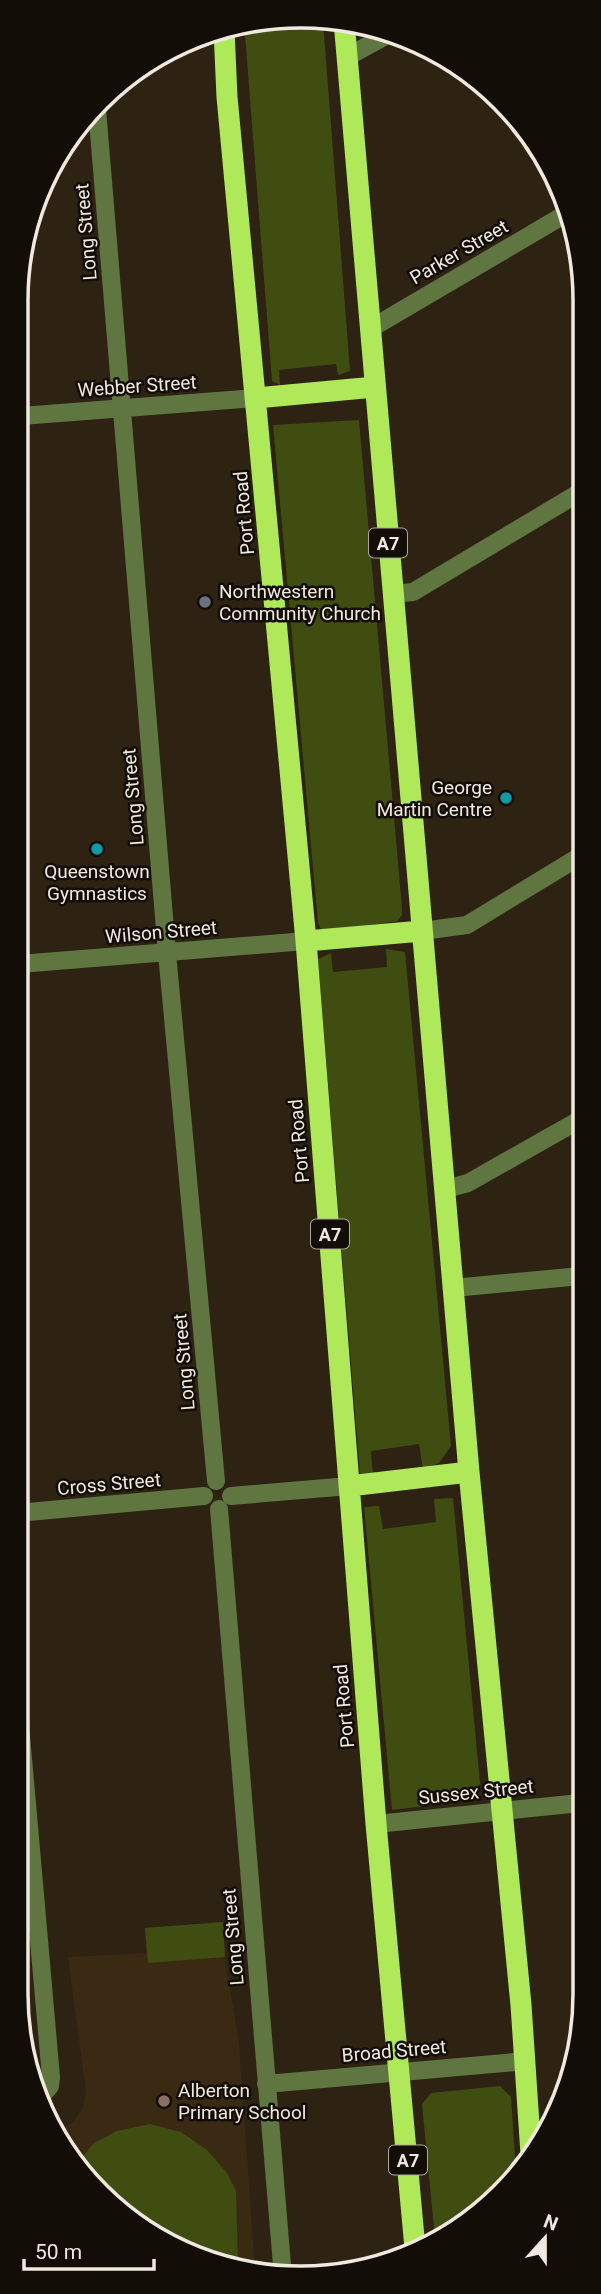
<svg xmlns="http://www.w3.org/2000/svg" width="601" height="2294" font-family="Roboto,sans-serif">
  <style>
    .built { fill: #3a2a14 }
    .green { fill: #3f4d11 }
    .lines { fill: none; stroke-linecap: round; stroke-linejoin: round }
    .minor { stroke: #5f7641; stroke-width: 18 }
    .highway { stroke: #afe959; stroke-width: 21 }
    .worship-dot { fill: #6b7280; stroke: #120d07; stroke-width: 2.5 }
    .culture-dot { fill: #0f9aa8; stroke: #120d07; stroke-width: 2.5 }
    .education-dot { fill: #8d6e63; stroke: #120d07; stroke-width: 2.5 }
    .labels { text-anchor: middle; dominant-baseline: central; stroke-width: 5; stroke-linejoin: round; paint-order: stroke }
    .shield { fill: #120d07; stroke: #aea79e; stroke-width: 2 }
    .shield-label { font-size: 18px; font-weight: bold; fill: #f1e9df }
    .street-label { font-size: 19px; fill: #f1e9df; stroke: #120d07 }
    .poi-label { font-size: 19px; fill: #f1e9df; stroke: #120d07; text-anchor: start }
    .rim { fill: none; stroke: #f1e9df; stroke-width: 3.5 }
  </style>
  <rect width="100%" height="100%" fill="#2e2213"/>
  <path class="built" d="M223,1922L225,1957L239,2044L255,2270L175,2249L87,2182L57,2133L72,2123L82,2110L86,2092L68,1957L146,1953L145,1928Z"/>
  <path class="green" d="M323,21L350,371L338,375L336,364L279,370L280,385L272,381L244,22Z
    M359,420L402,908V915L397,921L328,931L321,929L318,923L273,425Z
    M386,949L405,952L451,1446L439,1463L423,1469L419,1444L371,1451L373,1476L360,1473L318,959L331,953L333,972L387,967Z
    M453,1498L480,1783L472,1800L392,1810L364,1507L379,1506L383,1529L436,1522L434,1499Z
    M223,1922L225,1957L148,1963L145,1928Z
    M500,2086L511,2097L516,2171L474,2219L435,2238L422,2104L431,2093Z
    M150,2124L181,2132L207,2150L227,2173L236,2191L238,2266L175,2249L87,2182L76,2164L94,2143L117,2131Z"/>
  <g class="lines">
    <path class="minor" d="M347,57L389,34
      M97,109L167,953L216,1481
      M370,329L569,212
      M21,416L256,398
      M392,594L413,592L582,491
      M422,931L467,925L582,855
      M19,964L306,941
      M446,1189L468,1183L581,1119
      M453,1288L581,1276
      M231,1496L349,1486
      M219,1509L283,2277
      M17,1513L204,1496
      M17,1690L51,2077L50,2086L37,2101
      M376,1824L580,1803
      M266,2084L526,2061"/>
    <path class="highway" d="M344,21L469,1472L521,2005L531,2154
      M224,30L227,97L306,941L376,1824L415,2248
      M256,398L375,387
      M306,941L422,931
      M349,1486L469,1472"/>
  </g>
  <circle class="worship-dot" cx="205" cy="602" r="7"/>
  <g class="culture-dot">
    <circle cx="506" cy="798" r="7"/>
    <circle cx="97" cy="849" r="7"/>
  </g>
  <circle class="education-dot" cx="164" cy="2101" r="7"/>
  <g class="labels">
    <g class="shield">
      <rect x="369" y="528.5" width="38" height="29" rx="5"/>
      <rect x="311" y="1219.5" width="38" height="29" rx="5"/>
      <rect x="389" y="2145.5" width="38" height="29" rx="5"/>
    </g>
    <g class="shield-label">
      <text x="388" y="543">A7</text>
      <text x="330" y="1234">A7</text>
      <text x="408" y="2160">A7</text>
    </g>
    <g class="street-label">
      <text transform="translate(86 232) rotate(-95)">Long Street</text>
      <text transform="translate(459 252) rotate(-30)">Parker Street</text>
      <text transform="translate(137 386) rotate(-4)">Webber Street</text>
      <text transform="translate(244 513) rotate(-95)">Port Road</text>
      <text transform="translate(133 797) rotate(-95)">Long Street</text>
      <text transform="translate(161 932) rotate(-5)">Wilson Street</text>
      <text transform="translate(299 1141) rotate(-95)">Port Road</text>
      <text transform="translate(184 1362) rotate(-95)">Long Street</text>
      <text transform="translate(109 1484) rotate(-5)">Cross Street</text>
      <text transform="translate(344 1706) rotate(-95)">Port Road</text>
      <text transform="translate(476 1792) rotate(-6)">Sussex Street</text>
      <text transform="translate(233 1937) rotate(-95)">Long Street</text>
      <text transform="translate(394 2051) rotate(-5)">Broad Street</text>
    </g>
    <g class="poi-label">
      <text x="219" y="591">Northwestern<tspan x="219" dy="22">Community Church</tspan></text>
      <text x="492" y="787" text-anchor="end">George<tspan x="492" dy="22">Martin Centre</tspan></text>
      <text x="97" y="871" text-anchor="middle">Queenstown<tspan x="97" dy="22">Gymnastics</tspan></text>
      <text x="178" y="2090">Alberton<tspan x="178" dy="22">Primary School</tspan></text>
    </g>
  </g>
  <path d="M0 0H601V2294H0ZM300 28H301A272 272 0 0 1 573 300V1994A272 272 0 0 1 301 2266H300A272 272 0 0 1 28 1994V300A272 272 0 0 1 300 28Z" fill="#120d07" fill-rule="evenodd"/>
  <path class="rim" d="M300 28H301A272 272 0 0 1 573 300V1994A272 272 0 0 1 301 2266H300A272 272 0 0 1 28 1994V300A272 272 0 0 1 300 28Z"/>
  <g transform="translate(545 2238) rotate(21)" stroke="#120d07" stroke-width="5" paint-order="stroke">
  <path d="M0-5L12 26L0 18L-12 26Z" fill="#f1e9df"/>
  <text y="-10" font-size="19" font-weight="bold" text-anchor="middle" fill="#f1e9df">N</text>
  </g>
  <path d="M24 2259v10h130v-10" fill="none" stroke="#f1e9df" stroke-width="3.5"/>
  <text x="35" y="2259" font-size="21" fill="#f1e9df" stroke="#120d07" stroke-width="5" paint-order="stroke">50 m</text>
</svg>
